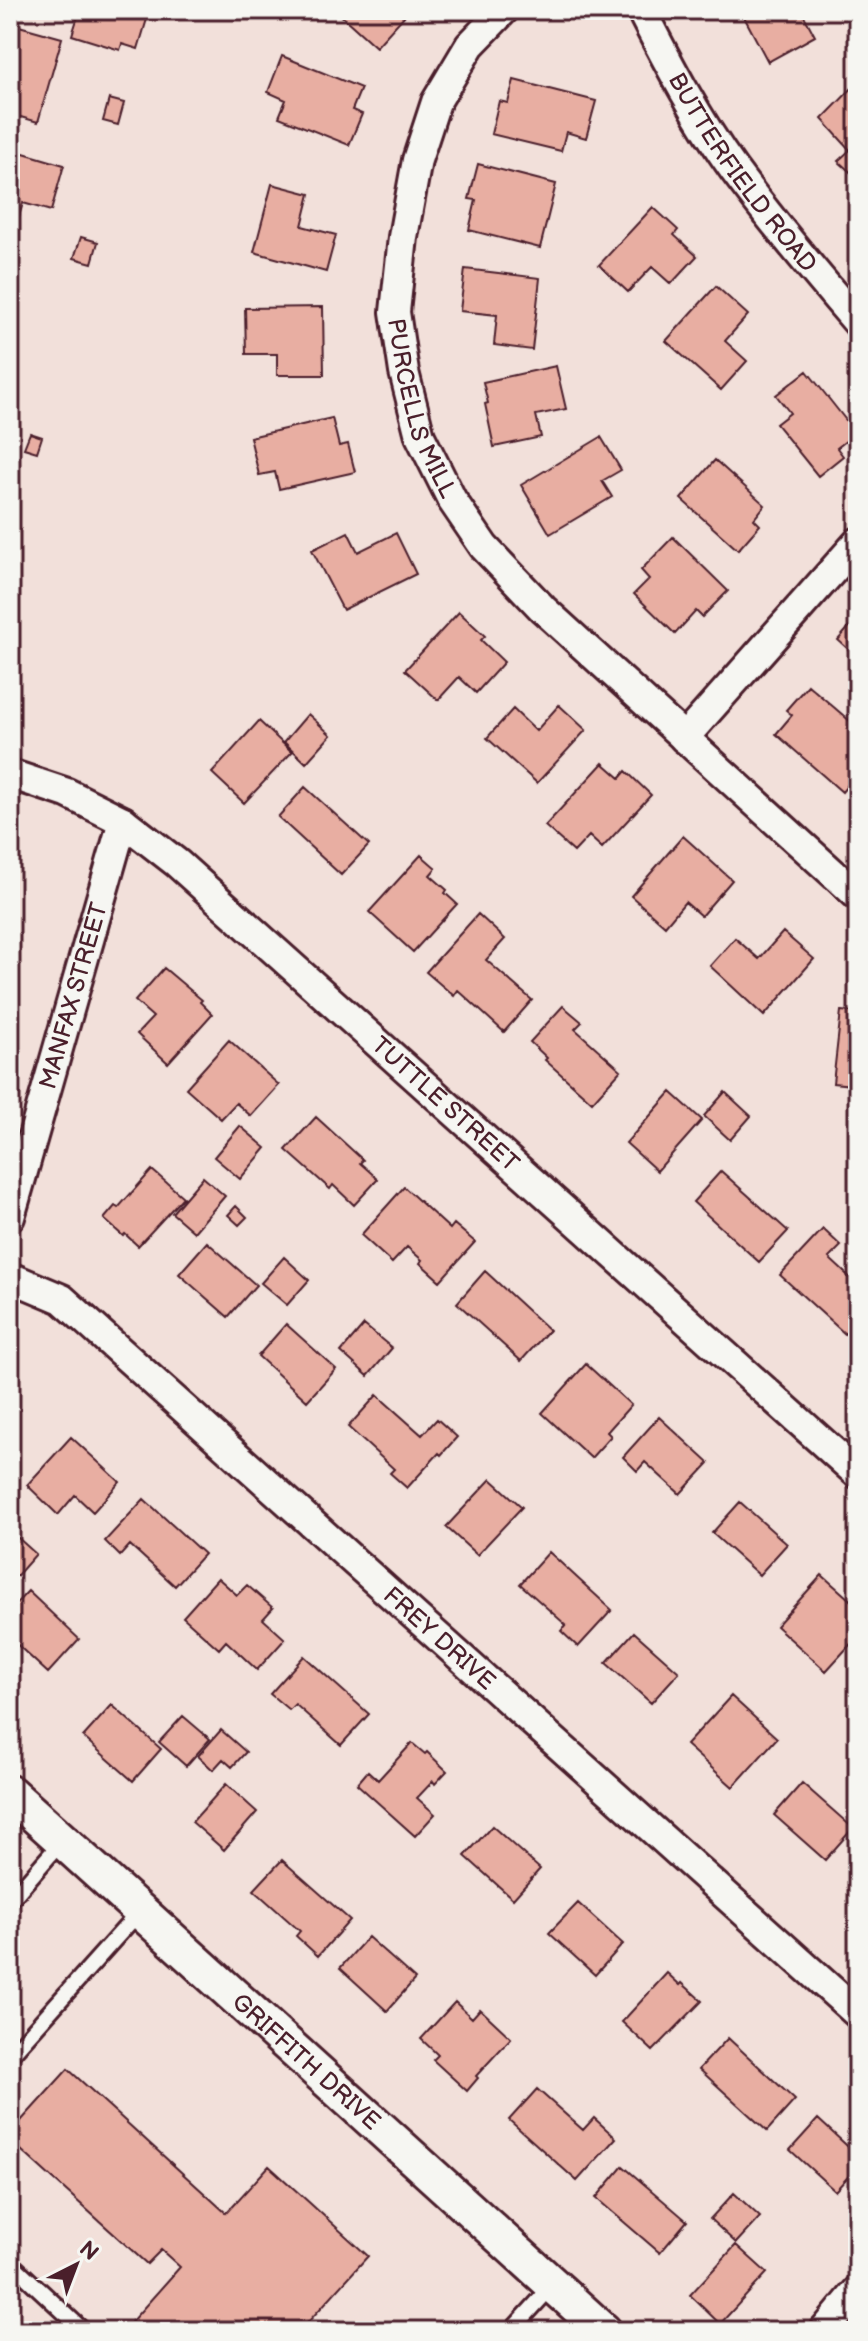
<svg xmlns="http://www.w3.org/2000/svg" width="868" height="2341" font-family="'Balsamiq Sans',sans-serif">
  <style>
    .building { fill: #e8aea2; stroke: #4a1f2b; stroke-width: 2 }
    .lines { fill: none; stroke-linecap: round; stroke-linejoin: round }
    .service-casing { stroke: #4a1f2b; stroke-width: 20 }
    .minor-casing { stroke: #4a1f2b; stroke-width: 34 }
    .tertiary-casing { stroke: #4a1f2b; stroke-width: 40 }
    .service { stroke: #f6f6f2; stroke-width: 14 }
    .minor { stroke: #f6f6f2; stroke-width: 28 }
    .tertiary { stroke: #f6f6f2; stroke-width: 34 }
    .labels { text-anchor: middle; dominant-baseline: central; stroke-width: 6; stroke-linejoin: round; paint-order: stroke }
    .street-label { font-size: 24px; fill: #4a1f2b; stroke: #f6f6f2 }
  </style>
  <rect width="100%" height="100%" fill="#f2e0da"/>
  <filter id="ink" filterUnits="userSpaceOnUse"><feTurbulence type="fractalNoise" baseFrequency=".0125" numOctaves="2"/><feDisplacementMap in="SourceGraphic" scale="16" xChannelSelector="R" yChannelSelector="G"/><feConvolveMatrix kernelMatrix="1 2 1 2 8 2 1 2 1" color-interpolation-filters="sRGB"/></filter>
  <g filter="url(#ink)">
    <path class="building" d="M80,10H120L147,19L138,49L122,44L120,50L72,35Z
      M335,10H403L407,13L376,47Z
      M736,10H801L815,36L768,62L742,13L739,15Z
      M19,26L62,38L38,122L10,114V57Z
      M282,56L361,88L352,110L362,114L349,145L279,117L286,100L268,92Z
      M514,80L596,101L586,138L566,132L561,151L491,134L499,101L508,103Z
      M858,82V179L838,161L850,150L822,119Z
      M109,99L124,103L118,125L103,121Z
      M10,149L64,165L51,211L23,203L14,233L10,232Z
      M478,164L556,184L540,248L469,230L476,200L469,199Z
      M272,184L310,194L302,226L336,235L326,272L254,252Z
      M653,207L678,230L674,235L697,256L671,284L652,267L628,292L599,265Z
      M81,237L98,242L92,263L74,258Z
      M465,269L540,278L532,350L494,345L497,315L460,311Z
      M716,286L748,315L725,341L747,361L721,390L666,341Z
      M323,307L324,375H277V354H246L245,308Z
      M556,366L566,409L536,415L541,437L494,447L485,404L488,403L483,382Z
      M807,371L856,433L837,448L843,456L818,476L776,424L790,413L776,395Z
      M332,418L339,446L348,444L355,472L279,489L275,472L259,475L250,437Z
      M30,433L42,437L37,452L24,448Z
      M601,437L621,470L602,481L612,497L550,534L521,485Z
      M715,460L765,505L754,519L760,525L738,550L681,499Z
      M348,532L358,552L396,533L416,574L343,610L312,550Z
      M673,537L728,591L702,617L696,611L675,634L634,594L649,579L641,570Z
      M459,612L485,636L481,640L504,662L476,693L459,677L438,700L405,670Z
      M858,617V658L838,640Z
      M808,685L858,728V773L842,792L776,734L792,715L786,710Z
      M559,705L586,730L537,783L487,738L513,709L536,731Z
      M308,714L331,735L306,763L284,742Z
      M259,721L292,752L244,803L212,773Z
      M603,763L620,778L626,771L651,795L602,848L589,836L574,852L545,826Z
      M305,787L369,845L341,875L278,817Z
      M683,836L732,880L701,916L685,902L665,926L631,896Z
      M421,855L436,868L430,875L447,890L445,893L457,904L413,952L369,912Z
      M478,914L505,939L486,960L532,1000L504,1032L458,990L454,996L426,972Z
      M783,932L814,959L764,1016L710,966L735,938L759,959Z
      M164,968L202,1000L200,1002L212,1014L168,1063L137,1034L153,1017L135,1001Z
      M563,1006L582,1022L575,1029L621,1070L592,1102L545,1060L547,1058L530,1042Z
      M841,1011L858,1013V1107L850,1106L852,1085L833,1083Z
      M229,1040L279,1085L251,1116L236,1103L221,1119L186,1088Z
      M671,1092L702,1120L657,1171L626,1143Z
      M725,1092L751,1116L730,1140L704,1116Z
      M316,1117L363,1160L360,1163L378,1179L354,1205L333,1185L330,1189L286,1150Z
      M240,1126L266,1148L240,1179L214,1157Z
      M152,1170L183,1197L138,1246L125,1234L123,1236L104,1219L115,1206L118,1208Z
      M721,1171L788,1231L759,1262L693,1202Z
      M203,1177L225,1196L194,1232L172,1213Z
      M404,1187L450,1229L454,1224L475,1242L440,1281L420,1263L422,1260L407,1247L392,1263L361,1235Z
      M236,1206L247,1217L239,1225L228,1215Z
      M823,1229L841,1246L829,1258L858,1285V1320L845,1334L780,1275Z
      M207,1242L256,1285L228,1317L179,1274Z
      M284,1257L309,1280L287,1305L261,1283Z
      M485,1271L549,1330L521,1361L457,1303Z
      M286,1324L336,1369L307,1401L258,1356Z
      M364,1325L392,1348L368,1376L341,1352Z
      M586,1364L631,1405L607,1432L611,1436L591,1458L542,1413Z
      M377,1395L422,1435L437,1419L457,1437L441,1455L439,1453L407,1488L390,1473L394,1469L348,1427Z
      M659,1417L709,1463L680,1494L645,1462L637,1471L623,1457Z
      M71,1437L120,1482L93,1512L75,1495L58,1515L27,1485Z
      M491,1479L522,1507L477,1555L446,1527Z
      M144,1499L204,1554L175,1586L130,1545L120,1556L105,1541Z
      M740,1502L787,1544L759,1575L712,1533Z
      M17,1537L36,1554L13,1580L10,1577V1545Z
      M549,1552L612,1610L578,1647L561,1631L566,1625L520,1584Z
      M822,1575L858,1607V1636L826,1671L776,1626Z
      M218,1578L237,1595L247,1585L273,1608L263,1619L285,1639L257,1670L226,1641L219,1649L183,1617Z
      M28,1591L79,1639L48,1673L10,1638V1610Z
      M634,1632L679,1672L651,1703L606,1663Z
      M304,1656L369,1714L341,1745L295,1704L289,1710L270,1694Z
      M731,1696L777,1738L733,1787L686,1745Z
      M112,1705L161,1749L133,1781L83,1737Z
      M183,1716L210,1739L186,1766L159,1742Z
      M221,1730L246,1752L232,1767L223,1759L213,1770L198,1756Z
      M412,1743L425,1754L427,1752L447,1771L435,1784L433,1781L417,1798L435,1814L415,1836L357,1784L368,1771L378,1780Z
      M802,1783L853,1828L825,1860L774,1815Z
      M226,1784L257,1812L224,1850L192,1822Z
      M492,1826L540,1869L513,1899L465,1856Z
      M282,1860L350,1920L318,1956L296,1936L300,1931L254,1890Z
      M578,1903L623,1944L595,1975L549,1933Z
      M368,1937L415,1979L387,2011L340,1968Z
      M667,1973L680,1985L682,1983L702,2001L653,2051L622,2022Z
      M455,2002L472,2018L480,2009L511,2038L476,2076L478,2078L467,2091L433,2060L438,2055L421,2039Z
      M728,2038L795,2100L767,2131L699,2069Z
      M68,2069L226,2213L269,2166L368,2256L300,2331H141L131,2322L180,2267L161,2250L147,2264L10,2140V2133Z
      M537,2089L583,2130L594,2118L616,2138L577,2181L509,2120Z
      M818,2119L858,2156V2166L835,2191L790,2150Z
      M623,2166L687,2221L660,2253L596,2198Z
      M734,2193L760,2217L736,2243L710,2219Z
      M736,2245L767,2273L720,2324L690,2295Z"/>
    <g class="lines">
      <defs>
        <path id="service" d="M10,1901L62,1841
          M10,2056L140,1911
          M10,2262L84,2331
          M511,2331L553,2285"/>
        <g id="minor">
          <path id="s1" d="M504,10L470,45L436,102L417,160L403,237L395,312L404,372L420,436L452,500L484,547L543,609L858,896"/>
          <path id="s2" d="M641,10C669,65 698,120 734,170C773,223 815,273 858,323"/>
          <path d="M684,738L858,542"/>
          <path id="s3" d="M10,774L67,793L123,821L177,863L858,1474"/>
          <path id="s4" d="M10,1217L123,821"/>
          <path id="s5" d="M10,1277L62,1299L858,2014"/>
          <path d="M824,2331L858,2290"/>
        </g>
        <g id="tertiary">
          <path id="s6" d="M10,1793L604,2331"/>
        </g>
      </defs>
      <use href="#service" class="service-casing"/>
      <use href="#minor" class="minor-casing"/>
      <use href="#tertiary" class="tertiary-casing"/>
      <use href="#service" class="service"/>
      <use href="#minor" class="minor"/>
      <use href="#tertiary" class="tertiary"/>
    </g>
  </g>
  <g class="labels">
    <g class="street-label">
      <text stroke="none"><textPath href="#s2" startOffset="192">BUTTERFIELD ROAD</textPath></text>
      <text stroke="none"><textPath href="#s1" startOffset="430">PURCELLS MILL</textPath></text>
      <text stroke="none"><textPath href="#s4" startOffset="230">MANFAX STREET</textPath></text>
      <text stroke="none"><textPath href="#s3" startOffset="552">TUTTLE STREET</textPath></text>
      <text stroke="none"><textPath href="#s5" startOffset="564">FREY DRIVE</textPath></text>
      <text stroke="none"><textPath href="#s6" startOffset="400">GRIFFITH DRIVE</textPath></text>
    </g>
  </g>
  <rect width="868" height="2341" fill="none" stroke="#f6f6f2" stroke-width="40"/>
  <rect x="20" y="20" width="828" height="2301" fill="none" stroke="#4a1f2b" stroke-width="3" filter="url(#ink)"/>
  <g transform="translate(76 2265) rotate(42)" stroke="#f6f6f2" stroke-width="6" paint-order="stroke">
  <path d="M0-6L14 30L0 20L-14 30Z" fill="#4a1f2b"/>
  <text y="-12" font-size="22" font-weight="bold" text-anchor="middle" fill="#4a1f2b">N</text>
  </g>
</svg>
